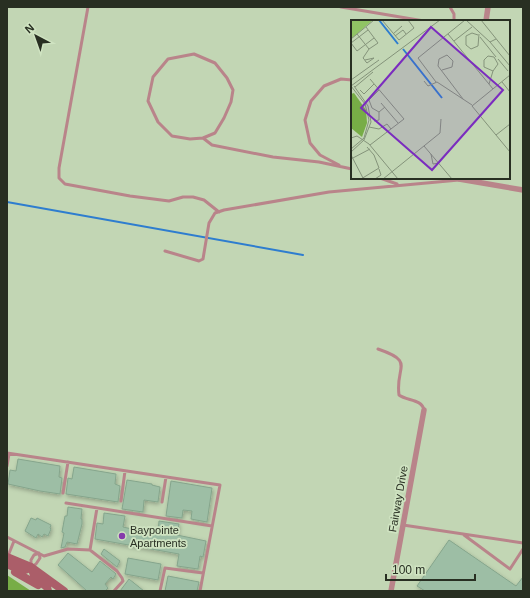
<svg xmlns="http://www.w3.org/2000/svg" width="530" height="598" font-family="Helvetica,sans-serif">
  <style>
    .forest { fill: #77ad46 }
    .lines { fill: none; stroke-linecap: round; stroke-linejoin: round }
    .stream { stroke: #2e7dcf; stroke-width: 2 }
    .building { fill: #9dbea5; stroke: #85a58c; filter: url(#shadow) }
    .lane { stroke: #b9848a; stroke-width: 3 }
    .street { stroke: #b9848a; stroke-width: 5.5 }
    .secondary { stroke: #ab5e69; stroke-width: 8 }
    .poi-dot { fill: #853aab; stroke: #cfe3c1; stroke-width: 1.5 }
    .labels { text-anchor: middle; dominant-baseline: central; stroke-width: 3.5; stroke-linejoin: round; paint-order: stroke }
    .street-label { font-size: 11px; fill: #282f22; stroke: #cfe3c1 }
    .poi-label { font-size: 11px; fill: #282f22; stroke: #cfe3c1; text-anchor: start }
    .inset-river { fill: none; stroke: #2e7dcf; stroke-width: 2 }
    .inset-road { fill: none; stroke: #84937a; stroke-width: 1 }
    .view { fill: #7b2cbf; fill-opacity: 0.15; stroke: #7b2cbf; stroke-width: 2 }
    .inset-edge { fill: none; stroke: #282f22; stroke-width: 2 }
  </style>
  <defs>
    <filter id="shadow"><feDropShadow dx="1" dy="2" stdDeviation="2" flood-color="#0004"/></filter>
  </defs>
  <rect width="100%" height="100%" fill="#c2d6b4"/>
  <path class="forest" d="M7,575L31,591H7Z"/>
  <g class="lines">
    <path class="stream" d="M7,202L303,255"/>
  </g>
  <path class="building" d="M18,459L60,466L59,477L62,478L60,494L40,491L8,484L10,470L16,471Z
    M74,467L116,474L115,484L120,486L118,502L66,494L68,478L72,479Z
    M127,480L152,484V485L160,487L158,502L144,500L143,512L122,509Z
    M171,481L212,488L207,522L191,519L192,511L183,510L182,518L166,516Z
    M68,507L82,509L81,519H82V524L77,544L67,542L65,547L61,548L64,533L62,532L64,521L65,516H67Z
    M104,513L125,516L123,527L155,534V532L158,533L159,521L179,524L177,535L206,541L203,557L200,556L198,569L177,566L179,554L95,539L97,523L103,524Z
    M31,518L36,520L37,518L51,525L50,528L51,529L48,536L44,534L42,537L38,534L36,538L25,531Z
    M449,540L516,586L523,577V591H425L417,586Z
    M104,549L120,561L117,567L101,554Z
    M68,553L92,572L100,561L115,573L116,574L113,579L111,577L105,584L108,588L105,591H87L58,565Z
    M128,558L161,564L158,580L125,574Z
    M168,576L199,582L197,591H165Z
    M129,579L144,591H120Z"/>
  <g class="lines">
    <path class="lane" d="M88,7L59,168V178L65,184L130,196L169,201L183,197H193L204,200L219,212
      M341,7L424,21
      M450,7L454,14V21
      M203,138L215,133L224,118L231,102L233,90L227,78L215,63L194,54L168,59L153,77L148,101L158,122L172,136L190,139L203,138L212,145L273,157L319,162L352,169
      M339,165L320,155L310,143L305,120L311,101L324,86L341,79L352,80
      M380,178L397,184
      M165,251L199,261L203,259L209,223L215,213L224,210L329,192L459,180
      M378,349C416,362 395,366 399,395C407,401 422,399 424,410
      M7,453L220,485L200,591
      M7,466L9,454
      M63,493L68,462
      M121,501L125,471
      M162,502L166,477
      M66,503L212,526
      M97,508L90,550L117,571L122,578L123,581L114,591
      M403,525L523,543
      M464,535L510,569L523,549
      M7,537L44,556L68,549L90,550
      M39,553L40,558L36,564L31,567V560L34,555Z
      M8,556L14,541
      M160,591L165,568L203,573"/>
    <path class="street" d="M486,21L488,7
      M459,178V179L523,190
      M391,591L424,410"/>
    <path class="secondary" d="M7,557L31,567L64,591
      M7,564C17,568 21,574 31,567L35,578L47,587L48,591
      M15,572L38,585"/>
  </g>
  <circle class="poi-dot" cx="122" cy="536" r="4"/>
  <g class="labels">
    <g class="street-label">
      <text transform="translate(398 499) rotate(-80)">Fairway Drive</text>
    </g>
    <g class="poi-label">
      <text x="130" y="530">Baypointe<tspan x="130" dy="13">Apartments</tspan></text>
    </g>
  </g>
  <g transform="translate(351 20)">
    <rect width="159" height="159" fill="#c2d6b4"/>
    <path d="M0,0H22L0,19Z" fill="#90c464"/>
    <path d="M3,73L15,90L16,103L11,117L0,108V74Z" fill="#77ad46"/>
    <path class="inset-river" d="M28,0L47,24M52,29L91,78"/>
    <path class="inset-road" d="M31,0L48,20L63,8L57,0M115,0L139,22L145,19M130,0L159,36M17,10L0,23L6,31L23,18M6,14L18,29L27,23L15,7M42,14L51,6M97,14L142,69M127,15L121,13L115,16V25L120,29L127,26L128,14M44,16L52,10L55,14M129,17L145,37M0,19L23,0M103,21L121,7M139,22L159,46M147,39L157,51M14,40L23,38L16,43L15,42L13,39L12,38L18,29M91,50L101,47L102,41L96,35L88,39L87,46L112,79M159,55L121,86L159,132M19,59L53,99L19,125M0,60L28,40M73,61L77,66L86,62L121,85M85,62L67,38L114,0M151,62L159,72M138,64L142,51L147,44L143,37L137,36L133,40V47L142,51M0,66L89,0M4,67L22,52M9,70L13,74L23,64M30,83L47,103M28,92L21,88L18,80L28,70M23,101L28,100V92L34,87M18,107L28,109L36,104L40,109M145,115L159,104M0,118L6,116L18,124L47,159M73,126L101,159M0,129L13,118L18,100L14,84L0,66M0,132L13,120L20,102L17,86L3,66M80,134L82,144L88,143M0,135L12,158M0,139L19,129M10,159L28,148L23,135L16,127M24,159L30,155L28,149M32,159L89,113L90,99"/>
    <path class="view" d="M80,7L152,70L81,150L10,88Z"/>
    <rect width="159" height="159" class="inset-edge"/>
  </g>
  <rect width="530" height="598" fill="none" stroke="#282f22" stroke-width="16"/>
  <g transform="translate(36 36) rotate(319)" stroke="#cfe3c1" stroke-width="3" paint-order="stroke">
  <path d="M0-3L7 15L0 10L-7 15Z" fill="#282f22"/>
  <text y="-6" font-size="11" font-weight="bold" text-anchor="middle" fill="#282f22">N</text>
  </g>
  <path d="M386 574v6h89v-6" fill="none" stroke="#282f22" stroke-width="2"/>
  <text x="392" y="574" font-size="12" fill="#282f22" stroke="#cfe3c1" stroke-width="3" paint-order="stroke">100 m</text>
</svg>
